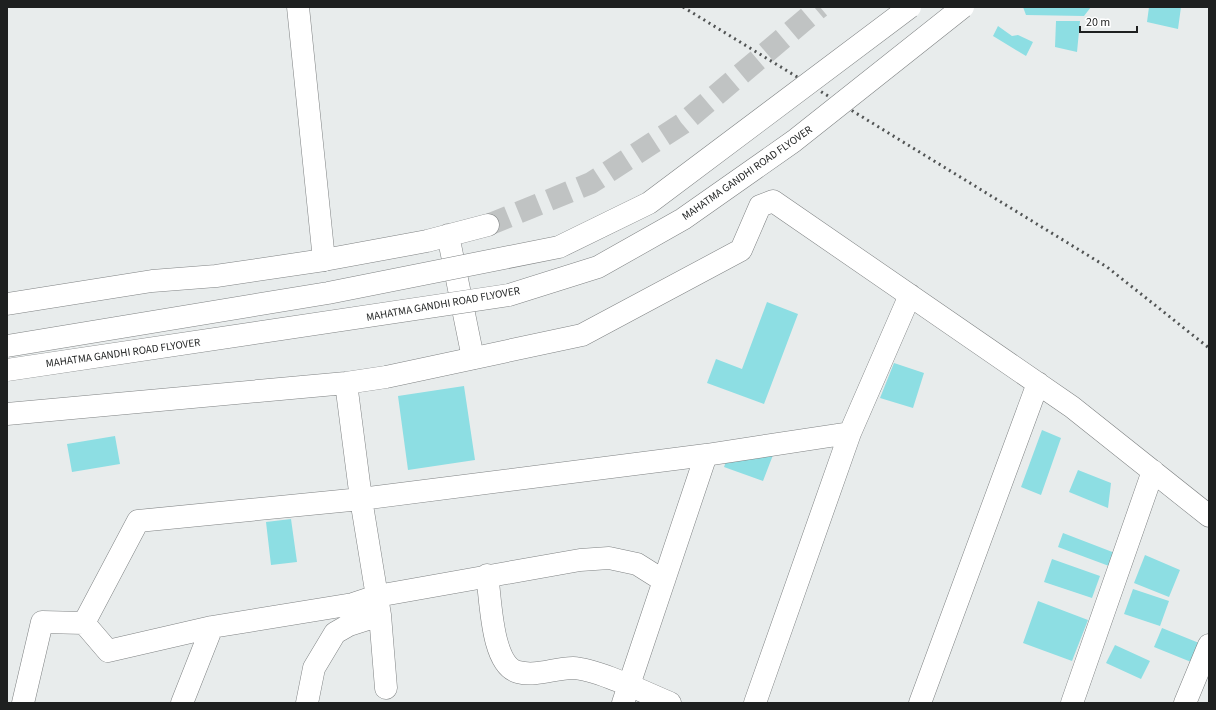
<svg xmlns="http://www.w3.org/2000/svg" width="1216" height="710" font-family="'Source Sans 3',sans-serif">
  <style>
    .building { fill: #8ddee3 }
    .lines { fill: none; stroke-linecap: round; stroke-linejoin: round }
    .secondary-tunnel { stroke: #c0c3c3; stroke-width: 22; stroke-dasharray: 22 11; stroke-linecap: butt }
    .street-casing { stroke: #7f8283; stroke-width: 23 }
    .secondary-casing { stroke: #7f8283; stroke-width: 23 }
    .street { stroke: #fff; stroke-width: 22 }
    .secondary { stroke: #fff; stroke-width: 22 }
    .rail { stroke: #515454; stroke-width: 3; stroke-dasharray: 2 4; stroke-linecap: butt }
    .secondary-bridge-casing { stroke: #7f8283; stroke-width: 23; stroke-linecap: butt }
    .secondary-bridge { stroke: #fff; stroke-width: 22 }
    .labels { text-anchor: middle; dominant-baseline: central; stroke-width: 3; stroke-linejoin: round; paint-order: stroke }
    .street-label { font-size: 11px; fill: #1e2020; stroke: #fff }
  </style>
  <rect width="100%" height="100%" fill="#e8ecec"/>
  <path class="building" d="M1023,7H1091L1084,16L1026,15Z
    M1149,7H1181L1178,29L1147,22Z
    M1056,21H1080L1077,52L1055,47Z
    M998,26L1012,36L1018,35L1033,42L1026,56L993,36Z
    M767,302L798,314L764,404L707,383L716,359L742,369Z
    M894,363L924,373L913,408L880,398Z
    M464,386L475,460L408,470L398,396Z
    M1042,430L1061,438L1041,495L1021,487Z
    M115,436L120,464L72,472L67,444Z
    M734,440L773,455L763,481L724,467Z
    M1078,470L1111,483L1108,508L1069,492Z
    M291,519L297,562L271,565L266,522Z
    M1063,533L1115,553L1109,566L1058,547Z
    M1145,555L1180,570L1169,597L1134,583Z
    M1052,559L1100,576L1092,598L1044,582Z
    M1133,589L1169,601L1160,626L1124,614Z
    M1038,601L1088,620L1072,661L1023,643Z
    M1162,628L1204,645L1196,664L1154,647Z
    M1115,645L1150,661L1141,679L1106,663Z"/>
  <g class="lines">
    <path class="secondary-tunnel" d="M488,225L591,183L682,124L820,7"/>
    <defs>
      <path id="street" d="M298,7L324,260
        M346,383L361,499L380,615L386,688
        M7,414L346,383L386,377L582,335L741,250L760,206L773,201L1072,407L1209,516
        M487,575C491,599 491,665 518,672C537,677 554,668 573,668C597,669 646,693 670,703
        M84,623L108,651L212,627L353,604L377,596L580,560L609,558L637,564L664,581
        M23,703L42,622L84,623L138,521L361,499L706,455
        M182,703L212,627
        M307,703L314,668L335,633L349,625L380,615
        M623,703L706,455L850,433
        M755,703L850,433L910,295
        M920,703L1038,383
        M1072,703L1153,471
        M1185,703L1209,645"/>
      <path id="secondary" d="M448,235L473,358
        M7,304L152,281L216,276L324,260L427,241L488,225"/>
    </defs>
    <use href="#street" class="street-casing"/>
    <use href="#secondary" class="secondary-casing"/>
    <use href="#street" class="street"/>
    <use href="#secondary" class="secondary"/>
    <path class="rail" d="M683,7L1107,267L1209,348"/>
    <defs>
      <path id="secondary-bridge" d="M7,346L328,293L559,247L649,203L910,7
        M7,370L509,295L598,267L683,219L794,141L963,7"/>
    </defs>
    <use href="#secondary-bridge" class="secondary-bridge-casing"/>
    <use href="#secondary-bridge" class="secondary-bridge"/>
  </g>
  <g class="labels">
    <g class="street-label">
      <text transform="translate(747 173) rotate(-35)">MAHATMA GANDHI ROAD FLYOVER</text>
      <text transform="translate(443 304) rotate(-10)">MAHATMA GANDHI ROAD FLYOVER</text>
      <text transform="translate(123 353) rotate(-8)">MAHATMA GANDHI ROAD FLYOVER</text>
    </g>
  </g>
  <rect width="1216" height="710" fill="none" stroke="#1e2020" stroke-width="16"/>
  <path d="M1080 26v6h57v-6" fill="none" stroke="#1e2020" stroke-width="2"/>
  <text x="1086" y="26" font-size="12" fill="#1e2020" stroke="#ffffff" stroke-width="3" paint-order="stroke">20 m</text>
</svg>
